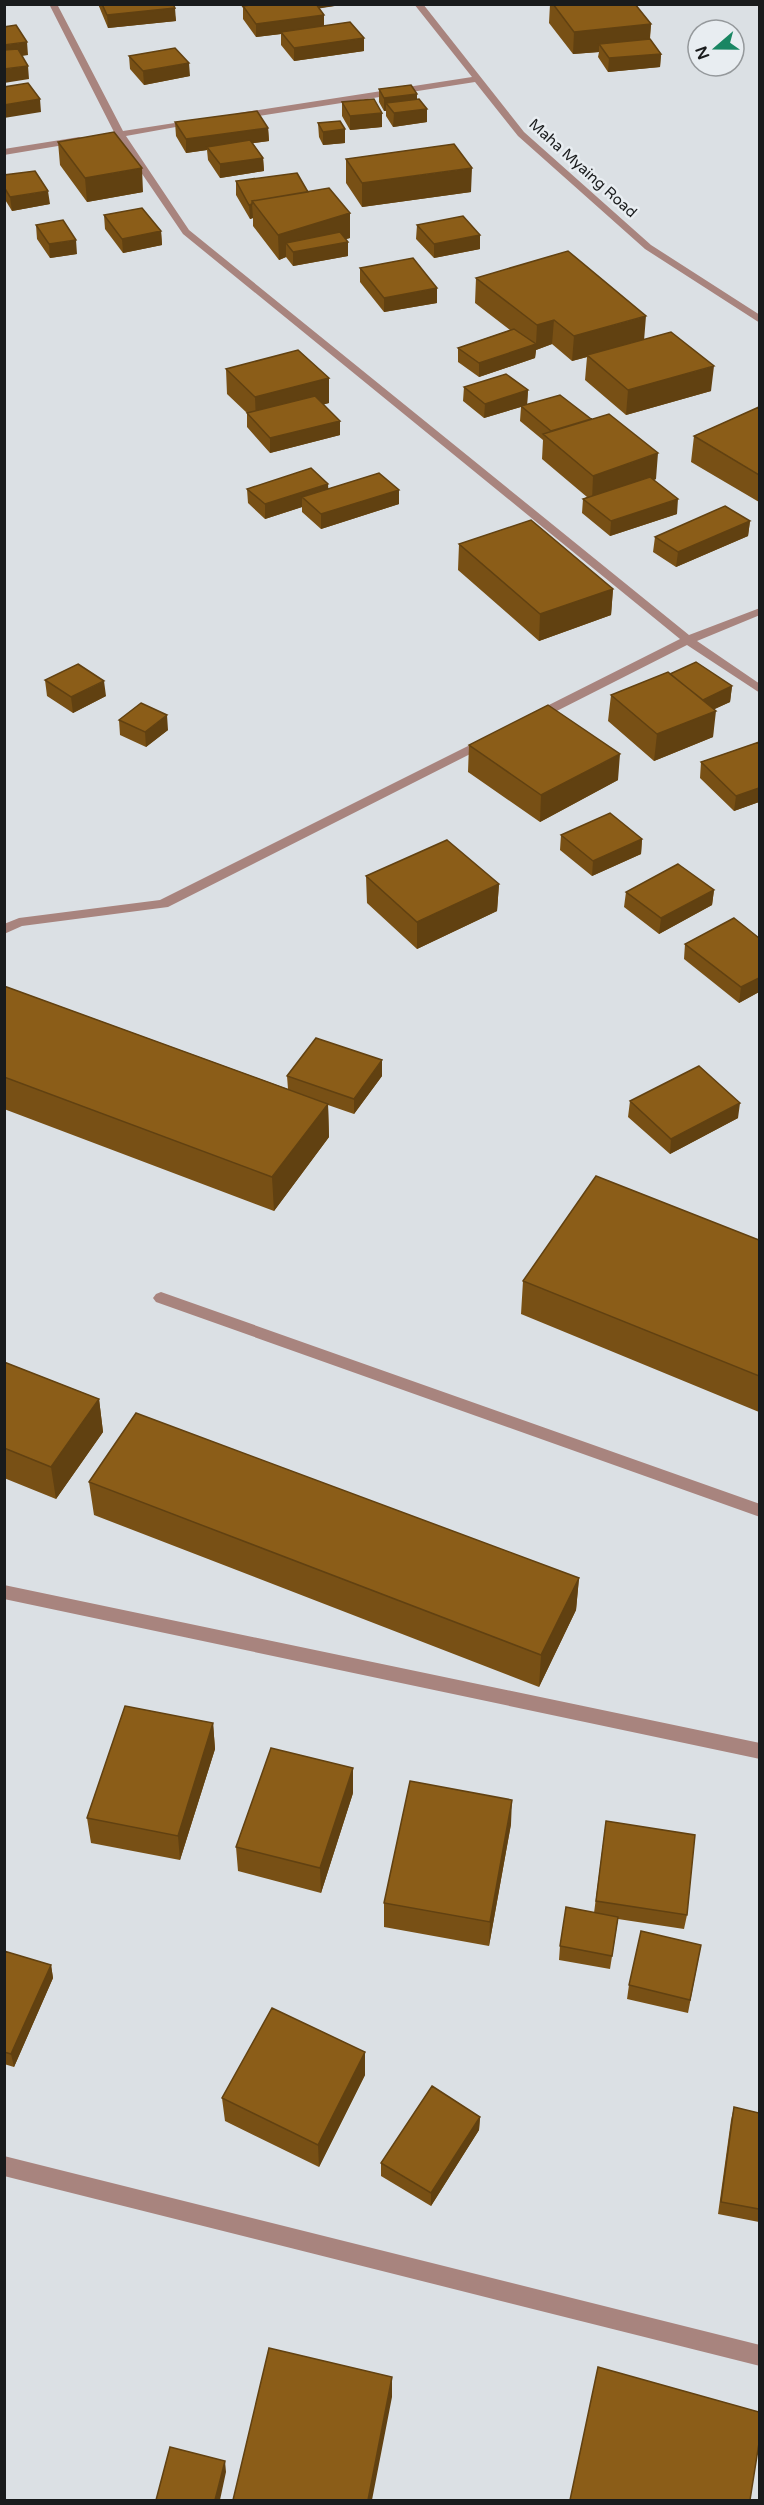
<svg xmlns="http://www.w3.org/2000/svg" width="764" height="2505" font-family="'Varela Round',sans-serif">
  <style>
    .lines { fill: none; stroke-linecap: round; stroke-linejoin: round }
    .minor { fill: #a8847e; fill-rule: evenodd }
    .wall { fill: #785015 }
    .shaded-wall { fill: #614111 }
    .building { fill: #8b5d18; stroke: #614111; stroke-width: 1.5 }
    .labels { text-anchor: middle; dominant-baseline: central; stroke-width: 5; stroke-linejoin: round; paint-order: stroke }
    .far-street-label { font-size: 15px; fill: #191b1c; stroke: #e8edf1 }
  </style>
  <rect width="100%" height="100%" fill="#dbe0e4"/>
  <g class="lines">
    <path class="minor" d="M49,4H57L123,131L194,120L198,123L126,136L189,230L689,635L760,608V615L697,641L760,684V693L687,645L539,720H531V714L680,639L183,234L117,137L111,138L107,135L114,132Z
      M414,4H423L524,132L651,245L760,315V323L645,249L518,136L475,82L239,119L235,116L239,113L472,77Z
      M79,137L82,138V142L4,155V149Z
      M486,737L490,738V744L168,907L22,926L4,934V924L19,918L160,900Z
      M161,1292L760,1504V1517L156,1302L153,1298L156,1294Z
      M4,1585L760,1743V1759L4,1599Z
      M4,2156L760,2345V2366L4,2176Z"/>
  </g>
  <path class="wall" d="M98,4H173L176,21L108,28Z
    M240,4H341V5L319,8L324,15V26L364,51L294,61L281,45V34L256,37L243,19V8Z
    M550,4H635L651,24L650,39L661,54L660,67L608,72L598,57L599,52L573,54L549,23Z
    M129,56L190,76L144,85L130,69Z
    M379,89L417,94V99L427,109V122L393,127L386,116V111H384L379,102Z
    M342,102L382,127L350,130L342,116Z
    M175,122L268,128L269,141L253,143L263,158L264,171L220,178L208,160L207,150L186,153L176,136Z
    M318,123L345,129V143L323,145L319,137Z
    M58,142L143,192L87,202L60,165Z
    M346,159L471,192L362,207L346,183Z
    M236,181L308,192L350,213V238L345,239L348,256L293,266L286,257L279,260L253,226V218L250,219L236,195Z
    M4,187L50,204L12,211L4,198Z
    M104,215L161,231L162,245L123,253L105,229Z
    M36,225L77,254L50,258L37,239Z
    M417,225L480,235V249L434,258L416,239Z
    M360,268L437,303L384,312L360,282Z
    M476,278L644,339L711,391L626,415L585,380L587,357L572,361L552,344L536,350L535,358L479,377L458,362V348L510,330L475,303Z
    M226,369L329,378V403L324,404L340,435L270,453L247,427V413L227,394Z
    M464,387L528,390L527,405L656,479L654,480L677,514L610,536L582,513L583,499L587,497L542,459L543,440L520,421L521,407L484,418L463,401Z
    M759,407V502L691,462L694,436Z
    M328,484V489L399,490V504L321,529L302,512V507L265,519L248,503L247,489Z
    M750,521L748,536L676,567L653,552L655,537Z
    M459,544L613,589L611,615L539,641L458,570Z
    M670,674L732,686L730,702L714,709L713,737L654,761L608,721L611,695Z
    M45,680L106,696L73,713L47,696Z
    M119,720L168,730L146,747L120,735Z
    M759,742V802L734,811L700,778L701,762Z
    M469,745L618,780L540,822L468,772Z
    M561,835L642,839L641,854L592,876L560,850Z
    M366,876L499,884L497,911L417,949L367,903Z
    M714,890L712,905L659,934L624,907L626,892Z
    M759,938V992L739,1003L684,959L685,944Z
    M4,986L288,1089L287,1076H382L354,1114L328,1105L329,1137L274,1211L4,1109Z
    M630,1101L738,1118L670,1154L628,1117Z
    M759,1240V1412L521,1314L523,1281Z
    M4,1362L99,1399L103,1432L56,1499L4,1478Z
    M89,1482L579,1578L576,1610L539,1687L94,1515Z
    M213,1723L215,1749L180,1860L91,1843L87,1818Z
    M353,1793L321,1893L238,1871L236,1847Z
    M606,1821L687,1915L684,1929L618,1919L610,1969L559,1960L560,1946L594,1913Z
    M511,1824L489,1946L384,1927V1903Z
    M701,1945L688,2013L627,1999L629,1985Z
    M4,1951L51,1965L53,1978L14,2067L4,2064Z
    M365,2075L319,2167L225,2121L222,2098Z
    M734,2107L759,2113V2222L718,2214L731,2120Z
    M480,2117L479,2130L431,2206L381,2176V2163Z"/>
  <path class="shaded-wall" d="M316,4H341V5L316,9Z
    M175,8L176,21L108,28L107,15Z
    M324,15V28L281,32V34L256,37V24Z
    M651,24L649,46L599,44V52L573,54L574,32Z
    M364,38V51L294,61V48Z
    M27,42L28,55L4,59V45Z
    M661,54L660,67L608,72L609,58Z
    M189,63L190,76L144,85L143,71Z
    M28,66L29,79L4,83V69Z
    M417,94V107L386,103V111H384V98Z
    M40,99L41,112L4,118V105Z
    M427,109V122L393,127L394,113Z
    M382,113V127L350,130V116Z
    M268,128L269,141L209,149L207,147V150L186,153V139Z
    M345,129V143L323,145V132Z
    M263,158L264,171L220,178V164Z
    M142,168L143,192L87,202L85,178Z
    M472,168L471,192L362,207V183Z
    M48,191L50,204L12,211L10,197Z
    M252,204L253,218L250,219L249,205Z
    M350,213V238L320,247L348,242V256L293,266V252L286,243V257L279,260L278,235Z
    M161,231L162,245L123,253L122,239Z
    M480,235V249L434,258V244Z
    M76,240L77,254L50,258L49,244Z
    M437,288V303L384,312V298Z
    M646,316L644,341L587,355V357L572,361L574,336Z
    M554,320L552,344L536,350L535,358L479,377V363L536,344L537,325Z
    M714,366L711,391L626,415L628,390Z
    M329,378V403L256,423L255,397Z
    M528,390L527,405L484,418L485,404Z
    M340,421V435L270,453V438Z
    M658,453L656,479L592,501L593,476Z
    M328,484L329,498L302,497V507L265,519V504Z
    M399,490V504L321,529V514Z
    M678,499L677,514L610,536L611,521Z
    M750,521L748,536L676,567L678,552Z
    M613,589L611,615L539,641L540,614Z
    M104,681L106,696L73,713L71,697Z
    M732,686L730,702L702,715L703,700Z
    M716,711L713,737L654,761L657,734Z
    M167,715L168,730L146,747L145,732Z
    M620,754L618,780L540,822L541,795Z
    M759,788V802L734,811L736,796Z
    M642,839L641,854L592,876L593,861Z
    M499,884L497,911L417,949V922Z
    M714,890L712,905L659,934L661,918Z
    M759,978V992L739,1003L741,987Z
    M382,1060V1076L354,1114V1099Z
    M740,1103L738,1118L670,1154L671,1139Z
    M328,1104L329,1137L274,1211L272,1177Z
    M99,1399L103,1432L56,1499L51,1467Z
    M579,1578L576,1610L539,1687L541,1655Z
    M213,1723L215,1749L180,1860L178,1836Z
    M353,1768V1793L321,1893L320,1868Z
    M512,1800L511,1824L489,1946L490,1922Z
    M51,1965L53,1978L14,2067L11,2054Z
    M365,2052V2075L319,2167L318,2145Z
    M480,2117L479,2130L431,2206V2193Z
    M392,2377V2397L372,2500H368Z
    M225,2461L226,2472L220,2500H215Z"/>
  <path class="building" d="M102,4H173L175,8L107,15Z
    M257,4H316L324,15L256,24L243,6Z
    M553,4H635L651,24L574,32Z
    M350,22L364,38L294,48L281,32Z
    M16,25L27,42L4,45V27Z
    M650,39L661,54L609,58L599,44Z
    M175,48L189,63L143,71L129,56Z
    M18,49L28,66L4,69V50Z
    M28,83L40,99L4,105V87Z
    M411,85L417,94L384,98L379,89Z
    M374,99L382,113L350,116L342,102Z
    M419,99L427,109L394,113L386,103Z
    M257,111L268,128L186,139L175,122Z
    M340,121L345,129L323,132L318,123Z
    M114,132L142,168L85,178L58,142Z
    M250,140L263,158L220,164L207,147Z
    M454,144L472,168L362,183L346,159Z
    M35,171L48,191L10,197L4,187V175Z
    M297,173L308,192L252,201V204L249,205L236,181Z
    M329,188L350,213L278,235L252,201Z
    M142,208L161,231L122,239L104,215Z
    M463,216L480,235L434,244L417,225Z
    M63,220L76,240L49,244L36,225Z
    M340,232L348,242L293,252L286,243Z
    M568,251L646,316L574,336L554,320L537,325L476,278Z
    M413,258L437,288L384,298L360,268Z
    M514,329L536,344L479,363L458,348Z
    M671,332L714,366L628,390L587,355Z
    M298,350L329,378L255,397L226,369Z
    M506,374L528,390L485,404L464,387Z
    M560,395L591,419L551,431L521,406Z
    M315,396L340,421L270,438L247,413Z
    M759,407V475L694,436Z
    M609,414L658,453L593,476L543,434Z
    M311,468L328,484L265,504L247,489Z
    M379,473L399,490L321,514L302,497Z
    M650,477L678,499L611,521L583,499Z
    M725,506L750,521L678,552L655,537Z
    M531,520L613,589L540,614L459,544Z
    M696,662L732,686L703,700L670,674Z
    M78,664L104,681L71,697L45,680Z
    M668,672L716,711L657,734L611,695Z
    M141,703L167,715L145,732L119,720Z
    M548,705L620,754L541,795L469,745Z
    M759,742V788L736,796L701,762Z
    M610,813L642,839L593,861L561,835Z
    M447,840L499,884L417,922L366,876Z
    M678,864L714,890L661,918L626,892Z
    M734,918L759,938V978L741,987L685,944Z
    M4,986L328,1104L272,1177L4,1077Z
    M316,1038L382,1060L354,1099L287,1076Z
    M699,1066L740,1103L671,1139L630,1101Z
    M596,1176L759,1240V1376L523,1281Z
    M4,1362L99,1399L51,1467L4,1448Z
    M136,1413L579,1578L541,1655L89,1482Z
    M125,1706L213,1723L178,1836L87,1818Z
    M271,1748L353,1768L320,1868L236,1847Z
    M410,1781L512,1800L490,1922L384,1903Z
    M606,1821L695,1835L687,1915L596,1901Z
    M566,1907L618,1917L612,1956L560,1946Z
    M641,1931L701,1945L690,2000L629,1985Z
    M4,1951L51,1965L11,2054L4,2052Z
    M272,2008L365,2052L318,2145L222,2098Z
    M432,2086L480,2117L431,2193L381,2163Z
    M734,2107L759,2113V2209L721,2202Z
    M269,2348L392,2377L368,2500H233Z
    M598,2367L759,2412V2443L750,2500H570Z
    M170,2447L225,2461L215,2500H156Z"/>
  <g class="labels">
    <g class="far-street-label">
      <text transform="translate(583 168) rotate(42)">Maha Myaing Road</text>
    </g>
  </g>
  <rect width="764" height="2505" fill="none" stroke="#191b1c" stroke-width="12"/>
  <g transform="translate(716 48) rotate(250)"><circle r="28" fill="#e8edf1" stroke="#95999c" stroke-width="1.5"/>
  <path d="M0-4.5L10 22L0 15L-10 22Z" fill="#198663"/>
  <text y="-9" font-size="16" font-weight="bold" text-anchor="middle" fill="#191b1c">N</text>
  </g>
</svg>
